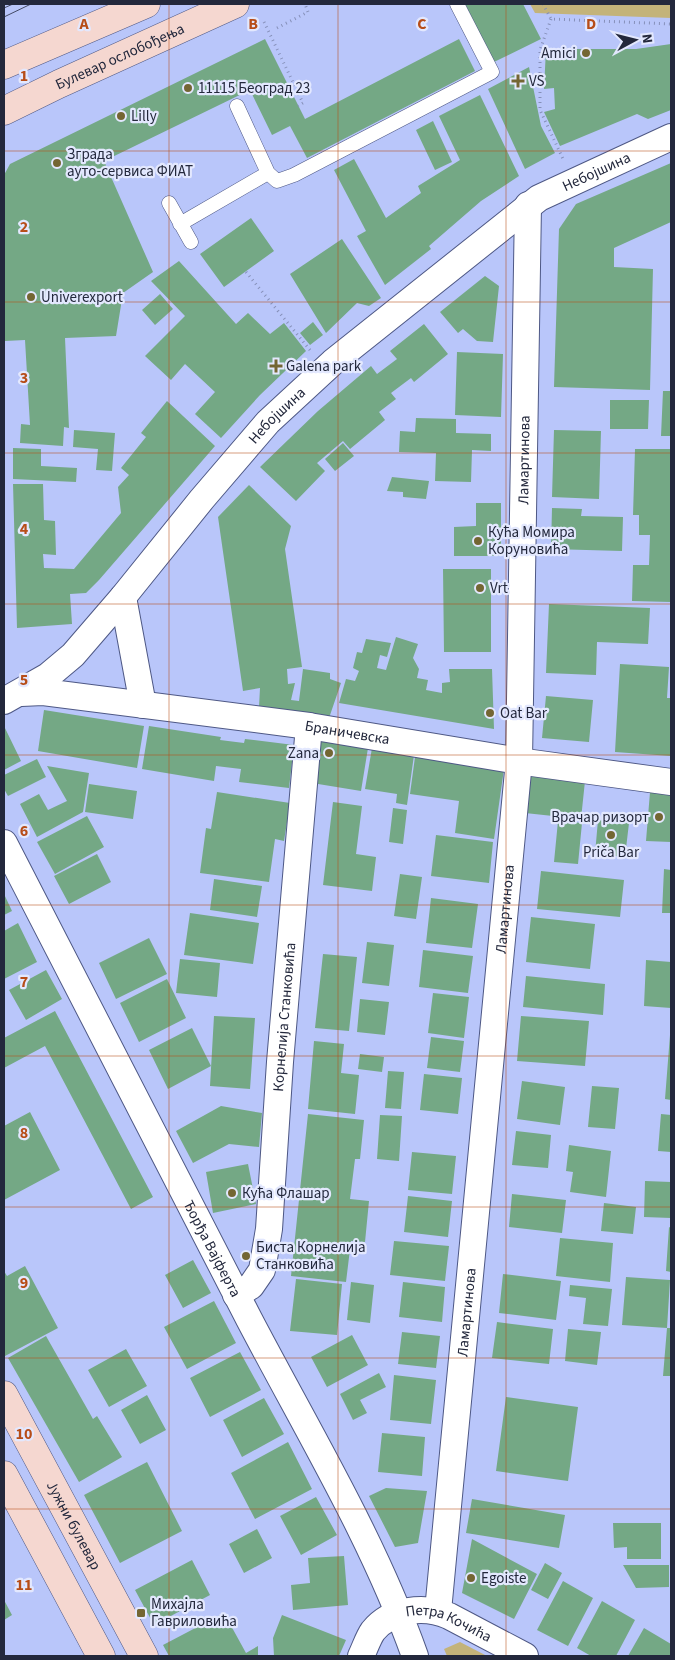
<svg xmlns="http://www.w3.org/2000/svg" width="675" height="1660" font-family="'Source Sans 3',sans-serif">
  <style>
    .green { fill: #c3b37a }
    .building { fill: #74a885 }
    .lines { fill: none; stroke-linecap: round; stroke-linejoin: round }
    .lane-casing { stroke: #4e5885; stroke-width: 15 }
    .street-casing { stroke: #4e5885; stroke-width: 28 }
    .secondary-casing { stroke: #4e5885; stroke-width: 29 }
    .path { stroke: #8690b9; stroke-width: 3; stroke-dasharray: 1 4; stroke-linecap: butt }
    .lane { stroke: #fff; stroke-width: 14 }
    .street { stroke: #fff; stroke-width: 26 }
    .secondary { stroke: #f5d7d0; stroke-width: 28 }
    .tram { stroke: #444b66; stroke-width: 1 }
    .grid { fill: none; stroke: #b74d18; stroke-width: 1; stroke-opacity: 0.55 }
    .poi-dot { fill: #746633; stroke: #e3e8fe; stroke-width: 2 }
    .labels { text-anchor: middle; dominant-baseline: central; stroke-width: 4.5; stroke-linejoin: round; paint-order: stroke }
    .poi-label { font-size: 15px; fill: #23283c; stroke: #e3e8fe; text-anchor: start }
    .street-label { font-size: 15px; fill: #23283c; stroke: #e3e8fe }
    .grid-label { font-size: 16px; text-anchor: middle; font-weight: bold; fill: #b74d18; stroke: #e3e8fe; stroke-width: 4.5; stroke-linejoin: round; paint-order: stroke }
  </style>
  <rect width="100%" height="100%" fill="#b9c6fa"/>
  <path class="green" d="M530,4H671V18L535,13Z
    M460,1642L487,1656H447L444,1649Z"/>
  <path class="building" d="M465,4H523L541,39L494,62Z
    M265,39L305,119L459,39L475,71L307,158L290,126L272,135L250,90L104,161L153,272L123,293L116,336L65,338L69,428L64,427L63,446L20,443L21,424L30,425L25,340L5,341L4,317V175L10,164Z
    M671,44V110L648,119L637,114L560,146L544,112L555,109L554,88L544,89L546,49H636Z
    M529,67L541,126L555,153L525,169L488,89Z
    M480,95L519,176L481,201L429,246L431,249L385,285L357,236L366,231L334,170L354,159L386,218L421,193L418,186L460,160L439,116Z
    M433,121L452,162L435,170L416,130Z
    M671,163V222L614,248V267L653,269L650,390L554,387L559,229L576,204Z
    M251,218L274,251L224,287L200,254Z
    M342,239L381,298L369,306L357,303L326,333L290,274Z
    M179,261L236,324L248,313L270,334L284,323L306,351L260,395L221,438L195,414L215,392L185,364L171,380L145,356L185,316L151,281Z
    M485,276L499,286L493,342L477,341L463,329L458,333L440,312Z
    M160,294L173,309L155,325L142,310Z
    M313,322L323,335L310,345L300,333Z
    M424,324L448,354L414,382L411,378L391,393L396,399L379,412L385,420L350,449L343,441L317,463L325,471L296,501L260,467L318,411L371,366L377,374L397,359L390,351Z
    M457,352L503,354L501,417L455,415Z
    M663,391H671V436H661Z
    M610,400H649L648,429H610Z
    M167,401L215,446L99,580L86,593L70,594L72,624L17,628L13,484H43L44,520L55,521L56,555L43,554L44,568L74,569L121,513L118,487L129,475L121,468L146,437L141,433Z
    M416,418L456,419V433L491,434V451L472,450L471,482L435,481L436,453L399,452L400,431L415,432Z
    M74,430L115,433L112,471L96,470L98,449L73,447Z
    M554,430L601,431L599,499L552,497Z
    M343,443L354,456L335,471L325,459Z
    M13,448L41,449V466L77,468L76,482L13,479Z
    M635,449H671V602L632,601L633,565H649L650,535H639V515H633Z
    M392,477L429,481L426,499L403,497V492L387,491Z
    M249,485L291,526L285,549L302,667L287,669L288,684L295,683L291,700L299,701L303,669L330,673V679L341,683L329,718L259,707L260,688L243,691L218,517Z
    M476,503H501V556H454V527L476,526Z
    M552,508L582,509L581,516L623,517L622,551L551,549Z
    M443,569H491V652H444Z
    M549,604L650,608L648,644L597,642L596,675L546,673Z
    M396,637L418,644L413,658L419,669L417,678L428,680L426,690L442,693V683L450,682L449,669H492L494,729L339,703L346,679L355,681L359,671L353,668L357,652L362,653L366,639L391,643L387,657L380,655L377,668L386,670Z
    M620,664L669,667L667,698H671V756L615,752Z
    M546,696L593,700L589,742L542,738Z
    M44,710L144,726L137,768L38,751Z
    M4,726L21,761L4,770Z
    M149,726L221,737L220,740L244,743L245,739L294,745L289,788L239,782L241,769L216,766L214,781L142,769Z
    M319,740L368,748L361,791L312,783Z
    M372,748L414,755L407,805L396,803L397,794L365,789Z
    M415,757L504,769L494,839L455,833L459,801L410,794Z
    M37,759L46,777L8,796L4,789V775Z
    M47,766L89,773L83,812L37,837L20,804L39,794L48,810L67,801Z
    M529,775L585,781L581,819L525,813Z
    M89,784L137,791L133,819L85,812Z
    M217,792L290,803L284,841L275,839L269,882L200,873L206,828L211,829Z
    M650,792L671,794V842L646,841Z
    M333,802L362,806L356,854L376,857L372,891L323,885Z
    M393,808L407,810L403,844L389,842Z
    M87,816L104,847L55,874L37,842Z
    M598,820L629,823L625,857L595,854Z
    M558,821L582,823L578,864L554,862Z
    M436,835L493,842L489,883L431,876Z
    M97,854L111,882L69,904L54,876Z
    M664,869L671,870V913H662Z
    M541,871L624,880L620,917L537,909Z
    M400,874L422,877L416,919L394,916Z
    M214,879L262,886L257,917L210,910Z
    M4,894L12,911L4,915Z
    M431,898L478,904L472,948L426,943Z
    M190,913L259,923L253,964L184,955Z
    M531,917L595,924L590,969L526,962Z
    M18,923L37,962L4,979V931Z
    M149,938L167,974L116,999L99,963Z
    M367,942L394,945L389,986L362,983Z
    M423,950L473,956L468,993L419,987Z
    M323,954L357,957L349,1031L315,1028Z
    M180,959L220,963L217,997L176,993Z
    M646,960L671,962V1008L644,1006Z
    M46,970L62,999L26,1020L9,990Z
    M526,976L605,984L603,1015L523,1007Z
    M167,979L186,1018L139,1042L120,1003Z
    M433,993L469,997L464,1038L428,1033Z
    M360,999L389,1002L385,1035L357,1032Z
    M55,1011L153,1197L131,1209L45,1046L4,1068V1038Z
    M214,1016L255,1018L250,1089L210,1086Z
    M521,1016L589,1021L585,1066L517,1061Z
    M192,1028L211,1066L168,1089L149,1050Z
    M670,1035H671V1100L665,1099Z
    M431,1037L464,1041L460,1072L427,1068Z
    M314,1041L344,1044L341,1073L359,1075L355,1114L308,1109Z
    M360,1054L384,1057L382,1072L358,1069Z
    M388,1071L404,1072L401,1109L385,1108Z
    M424,1074L462,1078L458,1114L420,1110Z
    M522,1081L565,1087L560,1125L517,1119Z
    M592,1086L619,1088L615,1129L588,1127Z
    M221,1106L262,1113L259,1147L229,1144L193,1163L176,1131Z
    M30,1112L60,1170L4,1200V1126Z
    M308,1114L364,1120L360,1159H355L350,1199L369,1201L365,1242L351,1241L346,1282L291,1276Z
    M661,1114L671,1115V1152L658,1151Z
    M380,1115L402,1116L399,1161L377,1159Z
    M516,1131L551,1135L548,1168L512,1165Z
    M569,1145L611,1151L606,1197L570,1192L573,1172L566,1171Z
    M412,1152L456,1156L452,1194L408,1190Z
    M248,1164L256,1204L213,1213L206,1172Z
    M645,1181L671,1182V1218L644,1217Z
    M512,1194L566,1200L562,1233L509,1227Z
    M408,1196L452,1201L448,1237L404,1232Z
    M604,1203L636,1207L633,1234L601,1231Z
    M669,1227L671,1228V1272L666,1271Z
    M560,1238L613,1243L610,1282L556,1276Z
    M394,1241L449,1246L445,1281L390,1275Z
    M193,1260L211,1293L183,1308L165,1275Z
    M25,1266L58,1328L5,1356L4,1271L7,1276Z
    M503,1274L561,1281L556,1320L499,1313Z
    M626,1277L670,1280L667,1328L622,1325Z
    M296,1279L342,1284L337,1335L290,1331Z
    M351,1282L374,1285L370,1323L347,1320Z
    M403,1282L445,1287L442,1322L399,1317Z
    M570,1285L612,1289L608,1326L583,1324L586,1298L569,1296Z
    M214,1301L236,1343L187,1369L164,1327Z
    M497,1322L553,1329L549,1364L492,1358Z
    M667,1328H671V1376H663Z
    M568,1329L601,1332L597,1365L565,1361Z
    M402,1332L440,1336L436,1368L398,1364Z
    M352,1335L368,1365L327,1387L311,1357Z
    M46,1336L93,1419L97,1416L122,1457L79,1482L8,1358Z
    M126,1349L147,1386L109,1407L88,1370Z
    M240,1352L261,1390L210,1417L190,1378Z
    M379,1373L386,1387L360,1400L367,1413L353,1420L340,1394Z
    M394,1375L436,1380L431,1424L390,1420Z
    M147,1395L166,1430L140,1444L121,1410Z
    M506,1397L578,1407L568,1481L496,1471Z
    M264,1398L284,1434L242,1457L223,1420Z
    M382,1433L425,1437L422,1476L378,1472Z
    M288,1442L312,1489L255,1519L231,1473Z
    M147,1462L182,1531L120,1563L84,1495Z
    M386,1488L427,1491L418,1543L395,1547L369,1496Z
    M316,1497L337,1535L301,1555L280,1516Z
    M472,1499L565,1515L559,1548L466,1533Z
    M613,1523H661V1559H627V1547L614,1548Z
    M257,1529L272,1558L244,1573L229,1544Z
    M472,1539L537,1574L514,1619L462,1593Z
    M344,1556L348,1605L293,1610L291,1585L310,1583L308,1558Z
    M192,1560L210,1595L154,1625L135,1590Z
    M545,1563L562,1573L548,1599L531,1590Z
    M623,1565H669V1587L636,1588Z
    M563,1581L593,1598L568,1646L537,1630Z
    M4,1600L12,1615L4,1620Z
    M602,1601L635,1620L616,1656H591L577,1648Z
    M224,1613L246,1653L258,1646V1656H169L163,1645Z
    M282,1615L346,1640L339,1656H274L273,1638Z
    M644,1628L671,1644V1656H628Z"/>
  <g class="lines">
    <defs>
      <path id="lane" d="M237,106L268,173L277,181L294,175L492,72L457,4
        M169,203L191,242
        M180,224L268,173"/>
      <g id="street">
        <path d="M123,597L143,705"/>
        <path id="s1" d="M21,693L43,692L309,726L525,762L671,782"/>
        <path id="s2" d="M4,701L48,676L73,655L123,597L202,499L268,422L333,362L539,198L671,137"/>
        <path id="s3" d="M4,843C85,1002 166,1161 249,1319C307,1430 373,1538 415,1656"/>
        <path id="s4" d="M236,1295L251,1286L262,1270L269,1229L280,1062L309,726"/>
        <path id="s5" d="M438,1611L519,761L528,205"/>
        <path id="s6" d="M361,1656C365,1648 368,1638 373,1631C391,1609 424,1605 449,1616L525,1656"/>
      </g>
      <g id="secondary">
        <path d="M4,65L146,4"/>
        <path id="s7" d="M4,111L59,84L235,4"/>
        <path id="s8" d="M4,1395L144,1656"/>
        <path d="M4,1475L101,1656"/>
      </g>
    </defs>
    <use href="#lane" class="lane-casing"/>
    <use href="#street" class="street-casing"/>
    <use href="#secondary" class="secondary-casing"/>
    <path class="path" d="M543,4L551,19L671,24
      M551,19L540,50V110L564,161
      M264,22L303,103L298,106
      M277,28L308,12L305,4
      M246,272L310,350"/>
    <use href="#lane" class="lane"/>
    <use href="#street" class="street"/>
    <use href="#secondary" class="secondary"/>
    <path class="tram" d="M4,8L13,4
      M4,17L31,4"/>
  </g>
  <path class="grid" d="M169,4V1656M338,4V1656M506,4V1656M4,151H671M4,302H671M4,453H671M4,604H671M4,755H671M4,905H671M4,1056H671M4,1207H671M4,1358H671M4,1509H671"/>
  <g class="poi-dot">
    <circle cx="586" cy="53" r="5"/>
    <path d="M515.5 73.5h5v5h5v5h-5v5h-5v-5h-5v-5h5z"/>
    <circle cx="188" cy="88" r="5"/>
    <circle cx="121" cy="116" r="5"/>
    <circle cx="57" cy="163" r="5"/>
    <circle cx="31" cy="297" r="5"/>
    <path d="M273.5 358.5h5v5h5v5h-5v5h-5v-5h-5v-5h5z"/>
    <circle cx="478" cy="541" r="5"/>
    <circle cx="480" cy="588" r="5"/>
    <circle cx="490" cy="713" r="5"/>
    <circle cx="329" cy="753" r="5"/>
    <circle cx="659" cy="817" r="5"/>
    <circle cx="611" cy="835" r="5"/>
    <circle cx="232" cy="1193" r="5"/>
    <circle cx="246" cy="1256" r="5"/>
    <circle cx="471" cy="1578" r="5"/>
    <rect x="136" y="1608" width="10" height="10" rx="2.5"/>
  </g>
  <g class="labels">
    <g class="poi-label">
      <text x="576" y="53" text-anchor="end">Amici</text>
      <text x="529" y="81">VS</text>
      <text x="198" y="88">11115 Београд 23</text>
      <text x="131" y="116">Lilly</text>
      <text x="67" y="154">Зграда<tspan x="67" dy="17">ауто-сервиса ФИАТ</tspan></text>
      <text x="41" y="297">Univerexport</text>
      <text x="286" y="366">Galena park</text>
      <text x="488" y="532">Кућа Момира<tspan x="488" dy="17">Коруновића</tspan></text>
      <text x="490" y="588">Vrt</text>
      <text x="500" y="713">Oat Bar</text>
      <text x="319" y="753" text-anchor="end">Zana</text>
      <text x="649" y="817" text-anchor="end">Врачар ризорт</text>
      <text x="611" y="852" text-anchor="middle">Priča Bar</text>
      <text x="242" y="1193">Кућа Флашар</text>
      <text x="256" y="1247">Биста Корнелија<tspan x="256" dy="17">Станковића</tspan></text>
      <text x="481" y="1578">Egoiste</text>
      <text x="151" y="1604">Михајла<tspan x="151" dy="17">Гавриловића</tspan></text>
    </g>
    <g class="street-label">
      <text stroke="none"><textPath href="#s7" startOffset="128">Булевар ослобођења</textPath></text>
      <text stroke="none"><textPath href="#s2" startOffset="802">Небојшина</textPath></text>
      <text stroke="none"><textPath href="#s2" startOffset="398">Небојшина</textPath></text>
      <text stroke="none"><textPath href="#s5" startOffset="1155">Ламартинова</textPath></text>
      <text stroke="none"><textPath href="#s1" startOffset="329">Браничевска</textPath></text>
      <text stroke="none"><textPath href="#s5" startOffset="705">Ламартинова</textPath></text>
      <text stroke="none"><textPath href="#s4" startOffset="291">Корнелија Станковића</textPath></text>
      <text stroke="none"><textPath href="#s3" startOffset="456">Ђорђа Вајферта</textPath></text>
      <text stroke="none"><textPath href="#s5" startOffset="300">Ламартинова</textPath></text>
      <text stroke="none"><textPath href="#s8" startOffset="148">Јужни булевар</textPath></text>
      <text stroke="none"><textPath href="#s6" startOffset="112">Петра Кочића</textPath></text>
    </g>
  </g>
  <g class="grid-label">
    <text x="84" y="29">A</text>
    <text x="253" y="29">B</text>
    <text x="422" y="29">C</text>
    <text x="591" y="29">D</text>
    <text x="24" y="81">1</text>
    <text x="24" y="232">2</text>
    <text x="24" y="383">3</text>
    <text x="24" y="534">4</text>
    <text x="24" y="685">5</text>
    <text x="24" y="836">6</text>
    <text x="24" y="987">7</text>
    <text x="24" y="1138">8</text>
    <text x="24" y="1288">9</text>
    <text x="24" y="1439">10</text>
    <text x="24" y="1590">11</text>
  </g>
  <rect width="675" height="1660" fill="none" stroke="#23283c" stroke-width="10"/>
  <g transform="translate(635 40) rotate(83)" stroke="#e3e8fe" stroke-width="4" paint-order="stroke">
  <path d="M0-4L9 19L0 12L-9 19Z" fill="#23283c"/>
  <text y="-8" font-size="14" font-weight="bold" text-anchor="middle" fill="#23283c">N</text>
  </g>
</svg>
